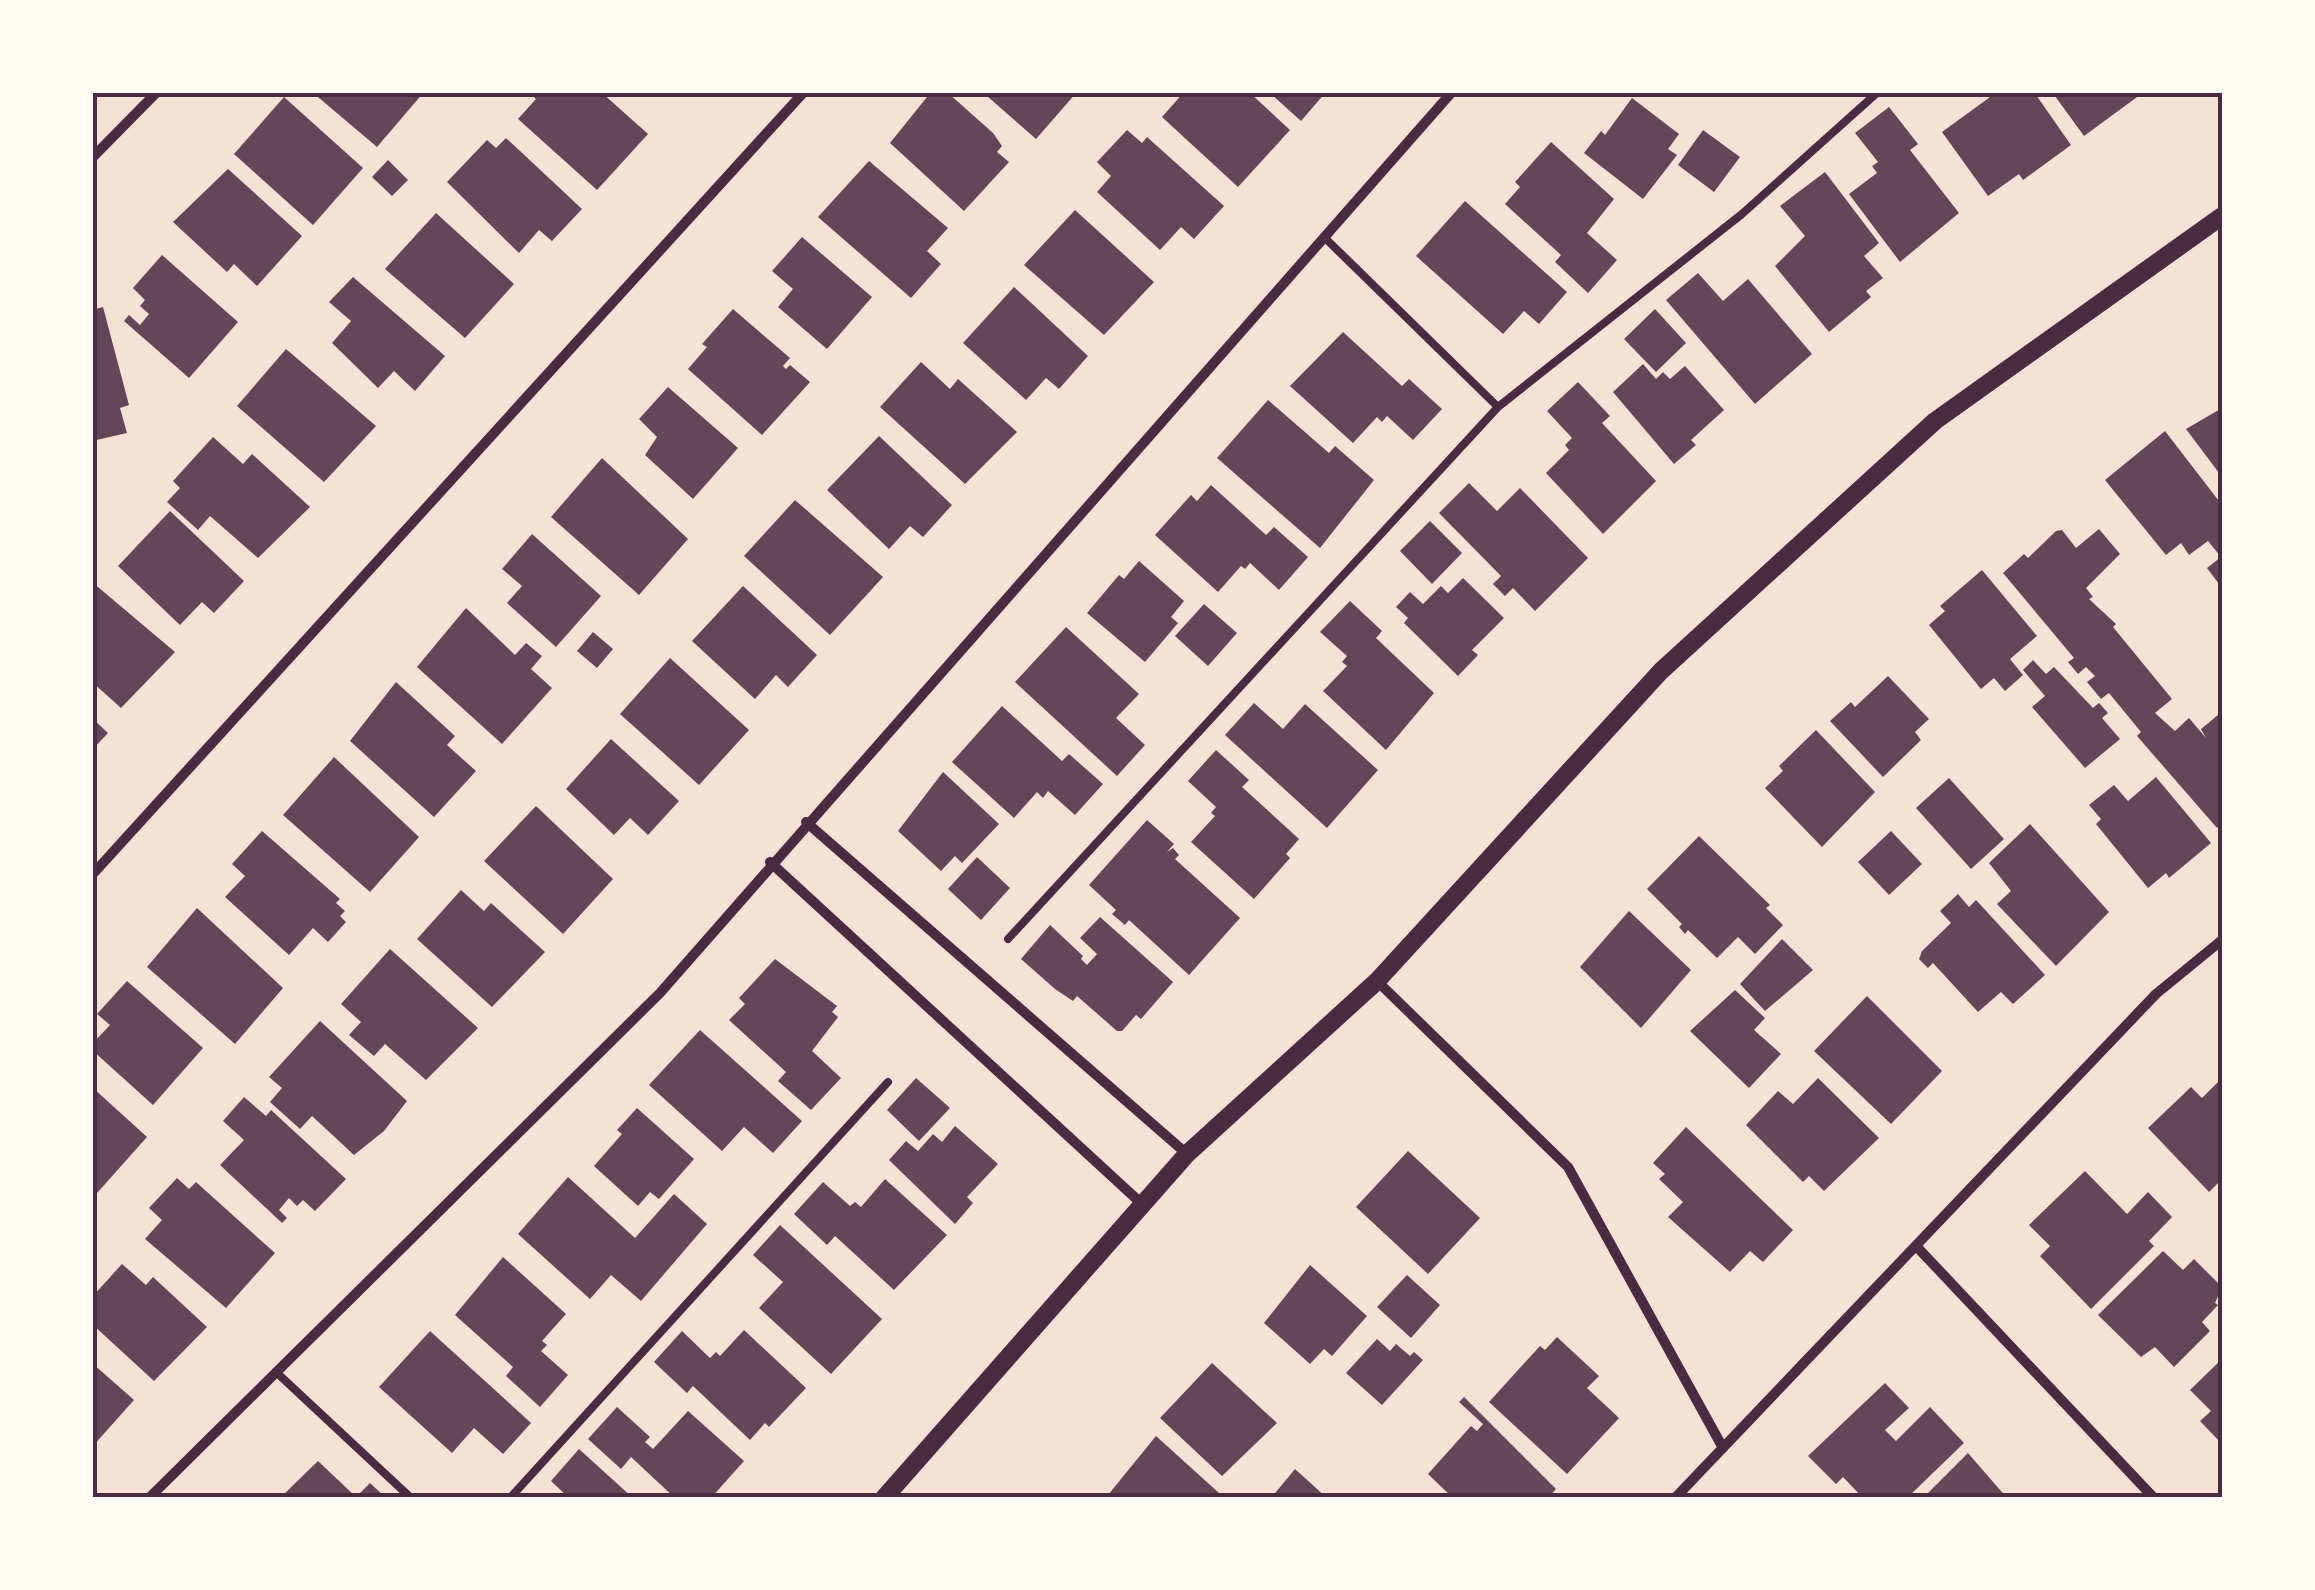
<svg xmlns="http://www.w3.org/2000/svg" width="2315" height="1590" font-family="'Nunito Sans',sans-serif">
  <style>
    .building { fill: #644757 }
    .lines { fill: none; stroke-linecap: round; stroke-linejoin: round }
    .service { stroke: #4a2c40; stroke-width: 8 }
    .minor { stroke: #4a2c40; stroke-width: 10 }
    .tertiary { stroke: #4a2c40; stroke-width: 18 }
    .neatline { fill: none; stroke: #4a2c40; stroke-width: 4 }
  </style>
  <rect width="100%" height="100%" fill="#f7e1d7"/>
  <path class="building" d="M312,92H424L377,147Z
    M529,92H601L648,134L597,190L518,119L536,99Z
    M931,92H947L993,133L1002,146L997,152L1009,162L964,211L890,143Z
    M990,92H1077L1036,139L987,96Z
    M1184,92H1249L1290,130L1238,187L1162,117Z
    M1269,92H1326L1301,121Z
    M1997,92H2034L2071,145L2023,180L2019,174L1988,196L1942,132Z
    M2052,92H2144L2084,136Z
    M284,97L363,168L313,225L234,154Z
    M1632,98L1679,134L1668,149L1677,155L1643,199L1584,153L1601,131L1605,135Z
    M1889,107L1918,144L1910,150L1959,213L1900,262L1849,194L1877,173L1872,166L1878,162L1855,133Z
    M1127,130L1142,143L1147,137L1224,206L1194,239L1181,227L1160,250L1097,192L1111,176L1097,162Z
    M1703,130L1740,157L1714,192L1678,165Z
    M506,138L582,209L552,241L539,230L519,253L447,182L487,140L496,148Z
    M1551,142L1614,199L1587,233L1617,260L1588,293L1555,262L1561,255L1505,204L1520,187L1515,182Z
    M388,160L408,180L392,196L372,177Z
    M869,161L948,228L927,251L941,264L911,298L818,217Z
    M228,169L302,236L257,286L234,264L227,272L173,222Z
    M1825,172L1879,243L1864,256L1883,278L1866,291L1871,297L1829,332L1775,266L1805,236L1780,206Z
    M1465,201L1567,292L1539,324L1524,311L1503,334L1416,256Z
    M1075,210L1154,282L1104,335L1024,265Z
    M436,213L514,284L465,338L385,269Z
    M802,237L872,297L827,349L778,307L793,289L772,271Z
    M162,255L238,322L189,378L124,321L129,315L140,325L149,314L140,306L145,300L133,288Z
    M1698,273L1723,301L1748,279L1812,354L1755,404L1666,300Z
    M353,277L445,356L415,391L394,371L378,388L332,343L351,321L329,302Z
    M1014,287L1088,356L1059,389L1046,378L1026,400L963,343Z
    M103,307L129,405L120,408L127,433L92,441V310Z
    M733,309L790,358L783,366L786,369L790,365L810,382L762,435L688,369L707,347L702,344Z
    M1655,309L1686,343L1656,372L1624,339Z
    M1343,332L1402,386L1409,379L1442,409L1413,440L1387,416L1382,422L1377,417L1353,443L1290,386Z
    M286,349L376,426L324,482L237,406Z
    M921,362L950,389L958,379L1017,432L965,484L880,407Z
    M1643,364L1656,379L1663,372L1670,379L1685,366L1724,410L1691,440L1696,445L1674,464L1613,392Z
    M1578,382L1610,416L1602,423L1656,481L1603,534L1546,473L1569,450L1565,445L1572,438L1547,411Z
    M668,387L738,448L693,499L645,455L657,437L639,419Z
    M1268,400L1329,453L1335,446L1374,480L1320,548L1217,458Z
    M2222,408V477L2186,429Z
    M2165,431L2222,505L2219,514L2222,519V588L2207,568L2221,557L2208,541L2189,555L2181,543L2166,555L2105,480Z
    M879,436L952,505L923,537L910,526L889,549L827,490Z
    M213,437L243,464L252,454L310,507L258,558L210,516L198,530L167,502L180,488L173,481Z
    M602,458L688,539L639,595L551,517Z
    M1469,483L1497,511L1520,488L1588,558L1535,611L1513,588L1505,596L1493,584L1501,576L1439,513Z
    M1211,485L1266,535L1274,527L1308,557L1279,590L1250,563L1245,569L1241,566L1218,592L1155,535L1191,495L1197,501Z
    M795,500L883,577L830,635L744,556Z
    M170,511L244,581L214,613L202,602L180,625L118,566Z
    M1430,521L1462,553L1432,584L1400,551Z
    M2099,529L2120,554L2086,588L2093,597L2089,599L2116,624L2113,627L2172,699L2155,713L2175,731L2189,718L2206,738L2201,729L2218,715L2222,721V823L2217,828L2137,736L2141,732L2109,693L2101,699L2087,682L2095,676L2086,667L2078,674L2068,662L2074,658L2003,573L2024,554L2028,558L2056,531L2062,530L2076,548Z
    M532,534L601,596L556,647L507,603L522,586L502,569Z
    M1139,561L1184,601L1171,617L1178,623L1145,662L1087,613L1119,575L1124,579Z
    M1982,570L2037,636L2010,659L2023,675L2005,691L1994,678L1981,689L1929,625L1945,611L1940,606Z
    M1463,578L1504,618L1472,650L1478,655L1458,676L1404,623L1408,618L1396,607L1410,592L1423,604L1441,586L1448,593Z
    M92,582L175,652L121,708L92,682Z
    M743,586L817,655L788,687L776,675L755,699L692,641Z
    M1350,601L1382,631L1376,638L1434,693L1386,750L1323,691L1347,666L1342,662L1347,656L1320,632Z
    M1204,604L1237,633L1208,666L1175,636Z
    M466,608L515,655L526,643L542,656L531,669L552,688L502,744L417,667Z
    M1066,627L1139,694L1116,718L1145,745L1117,776L1015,682Z
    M593,632L613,649L597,668L577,651Z
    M670,658L749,730L699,785L620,714Z
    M2033,660L2046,674L2054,667L2093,708L2099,703L2108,713L2102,718L2120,739L2085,768L2032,707L2045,696L2023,670Z
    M1888,676L1929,719L1915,732L1921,740L1883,777L1830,721L1851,702L1855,707Z
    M396,682L455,736L447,745L476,771L434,817L350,741Z
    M1254,703L1283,729L1305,704L1378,770L1327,828L1225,735Z
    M1002,706L1062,761L1069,754L1103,784L1075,815L1048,791L1043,798L1037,792L1014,818L952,762Z
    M92,718L108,733L92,750Z
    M1816,730L1875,792L1822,847L1765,788L1783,771L1779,766Z
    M611,739L679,801L648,835L630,818L614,835L566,789Z
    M1216,750L1249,780L1242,787L1299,839L1286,854L1290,858L1254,899L1191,842L1215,816L1211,813L1216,807L1188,781Z
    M334,757L419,837L370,892L283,815Z
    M943,772L999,824L962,863L955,856L941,871L898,831Z
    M2156,777L2211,843L2169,878L2166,873L2148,888L2096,824L2101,819L2089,805L2114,785L2128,801Z
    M1949,778L2004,839L1971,869L1916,808Z
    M536,806L613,879L563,934L484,861Z
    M1147,820L1174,844L1167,852L1173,848L1179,855L1175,859L1240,918L1189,975L1129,920L1125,925L1112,914L1116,910L1089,885Z
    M2030,824L2109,912L2056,966L1997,904L2011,891L1989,863Z
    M262,831L340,899L336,903L345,911L340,916L346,922L328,942L313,928L289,955L225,897L245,876L232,864Z
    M1891,831L1922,864L1889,895L1858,862Z
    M1699,836L1770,905L1766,908L1783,925L1755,954L1738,937L1717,958L1688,930L1685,934L1679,927L1682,924L1647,889Z
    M977,857L1010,888L981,920L948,889Z
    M461,890L484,911L491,903L545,952L492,1007L417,939Z
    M1958,894L1969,907L1976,900L2045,975L2013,1004L2001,992L1978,1012L1933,963L1928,968L1919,959L1922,951L1951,923L1940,911Z
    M197,908L283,988L235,1044L147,967Z
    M1629,911L1691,970L1641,1028L1580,967Z
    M1100,917L1173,982L1141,1019L1136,1015L1122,1031H1117L1077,996L1073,1001L1055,989L1021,959L1050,925L1083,956L1081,959L1087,965L1097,954L1080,938Z
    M1782,939L1813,970L1765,1011L1740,984Z
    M390,949L478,1028L426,1080L385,1044L374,1056L349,1035L361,1022L341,1004Z
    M775,959L837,1006L832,1012L838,1017L812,1051L841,1078L811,1110L778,1081L786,1072L729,1020L745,1004L739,998Z
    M127,981L203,1048L153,1105L92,1050V1044L110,1025L97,1014Z
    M1735,990L1765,1018L1754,1030L1781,1054L1749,1088L1690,1031Z
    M1867,996L1942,1071L1891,1124L1814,1051Z
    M320,1021L407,1101L384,1131L354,1155L312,1116L300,1129L270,1102L282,1088L269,1077Z
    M700,1030L802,1121L773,1153L744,1127L722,1151L649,1085Z
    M916,1078L950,1108L919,1141L887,1110Z
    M1818,1078L1879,1138L1824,1191L1809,1176L1803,1182L1746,1125L1778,1091L1793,1104Z
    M2222,1078V1179L2209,1192L2148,1128L2191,1087L2202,1098Z
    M92,1087L147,1137L97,1193L92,1189Z
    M244,1097L266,1116L271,1110L346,1179L315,1211L303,1200L297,1206L289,1198L279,1210L287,1218L282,1223L220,1165L244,1140L223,1121Z
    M637,1108L694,1159L659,1199L650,1192L638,1206L594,1166L622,1134L617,1130Z
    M955,1126L998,1164L967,1197L973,1203L955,1224L889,1160L906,1141L918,1151L933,1134L942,1142Z
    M1686,1127L1793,1230L1763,1262L1750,1251L1730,1272L1668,1217L1683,1202L1659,1179L1665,1174L1653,1163Z
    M1408,1151L1480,1218L1428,1274L1356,1207Z
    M2085,1171L2127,1214L2148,1192L2172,1217L2149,1241L2154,1246L2091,1309L2040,1256L2050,1246L2029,1225Z
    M568,1177L635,1238L674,1194L707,1224L641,1301L611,1275L590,1299L518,1234Z
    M177,1178L189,1189L196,1182L275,1253L226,1308L145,1239L162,1220L149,1208Z
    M885,1179L947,1235L894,1290L835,1236L827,1245L794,1214L823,1182L850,1206L855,1202L861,1207Z
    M780,1225L882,1319L831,1374L759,1308L783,1282L753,1255Z
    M2163,1251L2183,1270L2194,1259L2222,1287L2215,1303L2218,1305L2202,1322L2210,1331L2174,1367L2155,1347L2141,1357L2098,1315Z
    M503,1257L566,1314L542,1341L547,1345L541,1351L568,1375L540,1407L506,1376L513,1367L455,1315Z
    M122,1264L146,1285L153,1277L207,1327L154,1381L92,1324V1297Z
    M1310,1265L1367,1316L1332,1356L1324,1349L1310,1364L1264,1323Z
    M1407,1275L1440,1305L1411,1338L1377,1307Z
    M744,1330L806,1388L769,1427L765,1423L750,1440L693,1386L687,1393L654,1362L682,1331L710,1358L716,1352L720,1356Z
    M430,1331L531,1423L503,1454L474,1428L452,1453L379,1387Z
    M1557,1337L1599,1376L1587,1388L1619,1418L1567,1474L1489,1402L1540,1346L1545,1350Z
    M1377,1339L1390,1351L1396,1344L1410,1356L1414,1352L1423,1360L1382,1405L1346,1373Z
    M2222,1359V1444L2200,1421L2211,1411L2190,1390Z
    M92,1363L134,1400L92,1447Z
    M1212,1363L1277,1423L1222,1476L1160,1418Z
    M1885,1383L1909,1408L1885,1430L1896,1441L1930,1407L1964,1443L1907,1498H1863L1843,1477L1836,1484L1808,1456Z
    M1464,1397L1556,1489L1548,1498H1453L1428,1474L1471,1426L1477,1431L1483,1424L1459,1402Z
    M617,1407L650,1437L645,1442L653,1449L688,1411L744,1461L711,1498L702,1493L698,1498H675L631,1457L621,1469L588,1439Z
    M1156,1436L1219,1493L1215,1498L1108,1495Z
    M579,1449L633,1498H569L551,1481Z
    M1968,1453L2007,1498H1923Z
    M318,1461L356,1497L370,1483L386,1498H280Z
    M1295,1469L1327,1498H1271Z"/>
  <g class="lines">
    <path class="service" d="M1324,237L1498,407
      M1008,939L1498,407L1742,214L1878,92
      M276,1372L411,1498
      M510,1498L888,1082"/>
    <path class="minor" d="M92,158L157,92
      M806,822L1187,1154
      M770,862L1142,1204
      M92,875L804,92
      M1377,981L1568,1167L1723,1448
      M1917,1247L2154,1498
      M149,1498L660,993L1452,92
      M1675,1498L2156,994L2222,940"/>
    <path class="tertiary" d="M884,1498L1187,1154L1377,981L1661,671L1935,421L2222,216"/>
  </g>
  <rect width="2315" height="1590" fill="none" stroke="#fffaf5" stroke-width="190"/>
  <rect x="95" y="95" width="2125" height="1400" class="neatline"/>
</svg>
